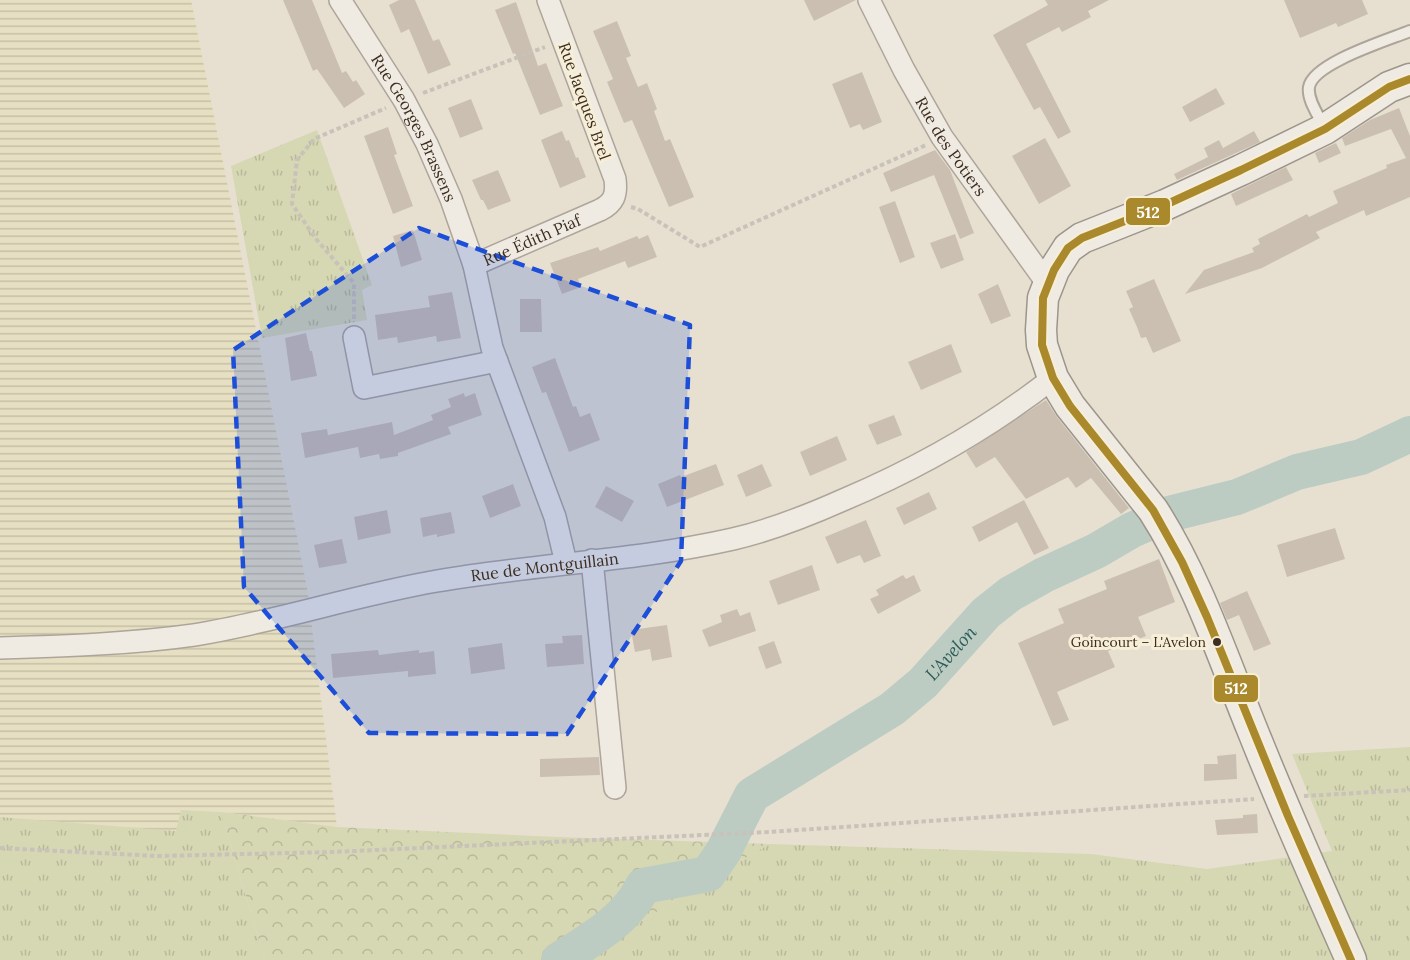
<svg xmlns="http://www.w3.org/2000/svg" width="1410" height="960" font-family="Lora,serif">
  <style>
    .farmland { fill: url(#farmland-rules) }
    .grass { fill: url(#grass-tufts) }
    .forest { fill: url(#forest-crowns) }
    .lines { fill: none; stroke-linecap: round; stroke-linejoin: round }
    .river { stroke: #bcccc2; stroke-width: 36 }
    .building { fill: #cbbfb2 }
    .lane-casing { stroke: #ada599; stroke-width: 14 }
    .street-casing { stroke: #ada599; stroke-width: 24 }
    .secondary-casing { stroke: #9c958a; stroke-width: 33 }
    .path { stroke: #c8c2b9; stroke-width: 4; stroke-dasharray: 4.5 3; stroke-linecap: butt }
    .lane { stroke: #efebe3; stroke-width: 10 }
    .street { stroke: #efebe3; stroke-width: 21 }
    .secondary { stroke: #efebe3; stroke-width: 30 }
    .bus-1-casing { stroke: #f7eed8; stroke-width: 12 }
    .bus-1 { stroke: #aa892c; stroke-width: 8 }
    .marked { fill: #1d4ed8; fill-opacity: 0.2; stroke: #1d4ed8; stroke-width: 4.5; stroke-dasharray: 12 8; stroke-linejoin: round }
    .bus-dot { fill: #3d2e20; stroke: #f7eed8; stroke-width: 2 }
    .labels { text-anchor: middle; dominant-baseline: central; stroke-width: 6; stroke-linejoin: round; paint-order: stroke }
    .bus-label { font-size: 14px; fill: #3d2e20; stroke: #f7eed8; text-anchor: end }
    .street-label { font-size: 16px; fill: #3d2e20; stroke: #f7eed8 }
    .water-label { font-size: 18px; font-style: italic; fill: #2f5d5a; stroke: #f7eed8 }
    .line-badge { stroke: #f7eed8; stroke-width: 2 }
    .badge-label { font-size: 16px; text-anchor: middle; font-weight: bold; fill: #fff }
  </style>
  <defs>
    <pattern id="farmland-rules" width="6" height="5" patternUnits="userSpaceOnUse" patternTransform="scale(1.5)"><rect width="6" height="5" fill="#e6dfc2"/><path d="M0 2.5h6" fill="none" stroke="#c6c0a6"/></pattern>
    <pattern id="grass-tufts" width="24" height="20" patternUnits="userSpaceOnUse" patternTransform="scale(1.5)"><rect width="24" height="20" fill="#d6d7b3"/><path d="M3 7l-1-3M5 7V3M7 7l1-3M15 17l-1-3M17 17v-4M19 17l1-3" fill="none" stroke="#b9b99a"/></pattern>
    <pattern id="forest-crowns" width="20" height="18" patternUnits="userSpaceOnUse" patternTransform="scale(1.5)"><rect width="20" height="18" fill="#d6d7b3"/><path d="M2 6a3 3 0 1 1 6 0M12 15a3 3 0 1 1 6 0" fill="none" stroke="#b9b99a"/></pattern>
  </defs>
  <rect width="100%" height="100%" fill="#e7e0d1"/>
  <path class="farmland" d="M0,0H191L307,588L337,827L221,812L182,810L176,832L0,817Z"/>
  <path class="grass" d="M317,130L372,285L362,290L367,320L262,338L231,166Z
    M1410,747V960H577L769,844L1091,854L1207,869L1332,851L1292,754Z
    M181,810L221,812L265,960H0V817L176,831Z"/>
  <path class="forest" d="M221,812L337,827L558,837L769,844L577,960H265Z"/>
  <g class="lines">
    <path class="river" id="s1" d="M559,960C589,941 627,920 643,886L708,874L723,852L752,795L892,709L923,683L986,613L1010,594L1044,575L1096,551L1132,530L1169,514L1237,497L1297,472L1361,457L1410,434"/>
  </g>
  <path class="building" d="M283,0H312L342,73L346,71L353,82L356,80L365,94L344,108L317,69L313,71Z
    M399,0H415L433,41L439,39L451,65L428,74L409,29L401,33L389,5Z
    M804,0H856L814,21Z
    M1045,0H1109L1088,11L1091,17L1062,32L1059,27L1026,44L1071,132L1058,139L1040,107L1034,110L993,35L1048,5Z
    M1284,0H1362L1368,14L1338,27L1336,23L1300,38Z
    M516,2L538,66L546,63L563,106L540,115L515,53L513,54L495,10Z
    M617,21L631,56L626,58L638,87L647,83L657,109L654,111L665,141L670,139L694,197L669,207L632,120L624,123L607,82L613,79L593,31Z
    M862,72L882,122L863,130L860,124L850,128L832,84Z
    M1216,88L1225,104L1190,122L1182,107Z
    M471,99L483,129L460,138L448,108Z
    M1399,108L1410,136V197L1366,216L1364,210L1316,232L1320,238L1262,268L1185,294L1204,270L1254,252L1252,248L1260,244L1258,239L1307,214L1309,217L1338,203L1333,191L1387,168L1386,165L1406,158L1391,129L1345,146L1342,138L1370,120Z
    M388,127L397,154L394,155L413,206L393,214L364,136Z
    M562,131L566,141L569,140L576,158L578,157L586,177L560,188L541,140Z
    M1254,131L1260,142L1177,180L1174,174L1208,157L1204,148L1219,140L1223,148Z
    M1045,138L1071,186L1039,204L1012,156Z
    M1336,143L1341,153L1319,163L1315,153Z
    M935,150L950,170L974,233L960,239L934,175L891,192L883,173Z
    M1286,167L1293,180L1236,206L1231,194Z
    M498,170L511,201L488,210L483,200H481L472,180Z
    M895,201L915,257L900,263L879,207Z
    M413,230L422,260L401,267L393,236Z
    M955,234L964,260L941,269L930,243Z
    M648,235L657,257L628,268L625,261L578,279L581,287L562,294L550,263L598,247L600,251L637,236L639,239Z
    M1154,279L1181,341L1153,353L1146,337L1141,338L1137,327L1129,309L1133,307L1126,291Z
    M998,284L1011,316L991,324L978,294Z
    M452,292L461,338L437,342L436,336L398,343L397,337L378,340L375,315L430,307L428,296Z
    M520,299H541L542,332H520Z
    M306,333L310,351H312L317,376L291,381L285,338Z
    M951,344L962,372L921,390L908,362Z
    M555,358L573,407L576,406L580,417L590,413L600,440L569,452L546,392L542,393L532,367Z
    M464,393L465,397L475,393L482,415L448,427L451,434L398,453V456L380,459L379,454L360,458L358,447L305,458L301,433L327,429L328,435L392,422L394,435L433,420L431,415L451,407L448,399Z
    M1046,400L1057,417L1129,508L1121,514L1091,478L1076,488L1068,477L1026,499L995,457L976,468L966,452Z
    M894,415L902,435L877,445L868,425Z
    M837,436L847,460L810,476L800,452Z
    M716,464L724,485L667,507L658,484L680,475L681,477Z
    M762,464L772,486L746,497L737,475Z
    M513,484L521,506L490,518L482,496Z
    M606,486L634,501L622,522L595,507Z
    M929,492L937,509L904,525L896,508Z
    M1024,500L1049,548L1034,555L1017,522L979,542L972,527Z
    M387,510L391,533L358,540L354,517Z
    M451,512L455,533L437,537V534L423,537L420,518Z
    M866,520L881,556L864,563L860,555L837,564L825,537Z
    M1335,528L1345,559L1287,577L1277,545Z
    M342,539L347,563L319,568L314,545Z
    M1159,559L1175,602L1138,617L1146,636L1108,651L1115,667L1057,692L1069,720L1053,726L1018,643L1064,623L1058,609L1107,589L1104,581Z
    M812,565L820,590L778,605L769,581Z
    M903,575L906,579L914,575L921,591L878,614L870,599L879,595L876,590Z
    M1247,591L1271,644L1254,651L1239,615L1227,620L1220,603Z
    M737,609L740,616L750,612L756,631L709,647L702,630L722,622L720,615Z
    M667,625L672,657L652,661L650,649L635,652L631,630Z
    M582,635L584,664L547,667L545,644L563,643L562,636Z
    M774,641L782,663L766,669L758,647Z
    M502,643L505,669L471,674L468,648Z
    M378,650L379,655L419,650V653L434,651L436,674L408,677V671L333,678L331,654Z
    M1236,754L1237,779L1204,781V764H1218L1217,756Z
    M599,757L600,775L540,777V759Z
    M1257,814L1258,833L1217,835L1215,820L1243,818V815Z"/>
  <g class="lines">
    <defs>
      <path id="lane" d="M1324,127C1319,116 1307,100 1309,87C1313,63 1388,40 1410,31"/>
      <g id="street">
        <path id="s2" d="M340,0L404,100L427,144L451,199L474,265L492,348L555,517L566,563"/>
        <path id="s3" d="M869,0L904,70L942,137L1047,283"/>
        <path id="s4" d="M474,265L600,210C614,203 617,195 615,179L548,0"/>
        <path d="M354,337L364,388L497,361"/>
        <path d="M592,560L615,788"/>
        <path id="s5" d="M0,648C65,646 130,644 194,635C276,622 355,595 437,581C535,564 636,561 733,539C772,530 807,516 843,500C919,468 989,428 1053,378"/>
      </g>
      <path id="secondary" d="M1351,960C1317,883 1283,807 1252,729C1222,655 1196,577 1153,510L1070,406L1053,378L1042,345L1041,330L1043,298L1054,270L1068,248L1082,238L1165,205L1241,170L1325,129L1389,87L1410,79"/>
    </defs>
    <use href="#lane" class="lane-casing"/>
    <use href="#street" class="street-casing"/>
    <use href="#secondary" class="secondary-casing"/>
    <path class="path" d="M423,93L545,47
      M631,207L638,209L700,247L926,145
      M354,319V283L316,239L292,204L297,160L314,139L386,108
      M1304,796L1410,790
      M0,848L157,856L333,852L769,832L1254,799"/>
    <use href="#lane" class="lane"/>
    <use href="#street" class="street"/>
    <use href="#secondary" class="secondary"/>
    <defs>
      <path id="bus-1" d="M1351,960L1288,816L1207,617L1182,562L1153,510L1070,406L1053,378L1042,345L1043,298L1054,270L1068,248L1082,238L1165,205L1241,170L1325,129L1389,87L1410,79"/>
    </defs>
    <use href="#bus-1" class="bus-1-casing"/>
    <use href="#bus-1" class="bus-1"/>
  </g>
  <path class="marked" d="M419,228L690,325L681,561L567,734L369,733L244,587L233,350Z"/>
  <circle class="bus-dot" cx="1217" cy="642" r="5"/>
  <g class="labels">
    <g class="bus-label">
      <text x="1206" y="642">Goincourt – L'Avelon</text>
    </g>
    <g class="street-label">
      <text transform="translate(585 101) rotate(70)">Rue Jacques Brel</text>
      <text stroke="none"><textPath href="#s2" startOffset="148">Rue Georges Brassens</textPath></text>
      <text stroke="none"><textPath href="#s3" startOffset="168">Rue des Potiers</textPath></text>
      <text stroke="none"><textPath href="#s4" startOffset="63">Rue Édith Piaf</textPath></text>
      <text stroke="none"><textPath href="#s5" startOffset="552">Rue de Montguillain</textPath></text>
    </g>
    <g class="water-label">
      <text stroke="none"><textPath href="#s1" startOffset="516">L'Avelon</textPath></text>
    </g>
  </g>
  <g class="line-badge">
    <rect x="1125" y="197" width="46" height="29" rx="6" fill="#aa892c"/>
    <rect x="1213" y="674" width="46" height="29" rx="6" fill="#aa892c"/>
  </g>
  <g class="badge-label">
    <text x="1148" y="218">512</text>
    <text x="1236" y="694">512</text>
  </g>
</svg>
